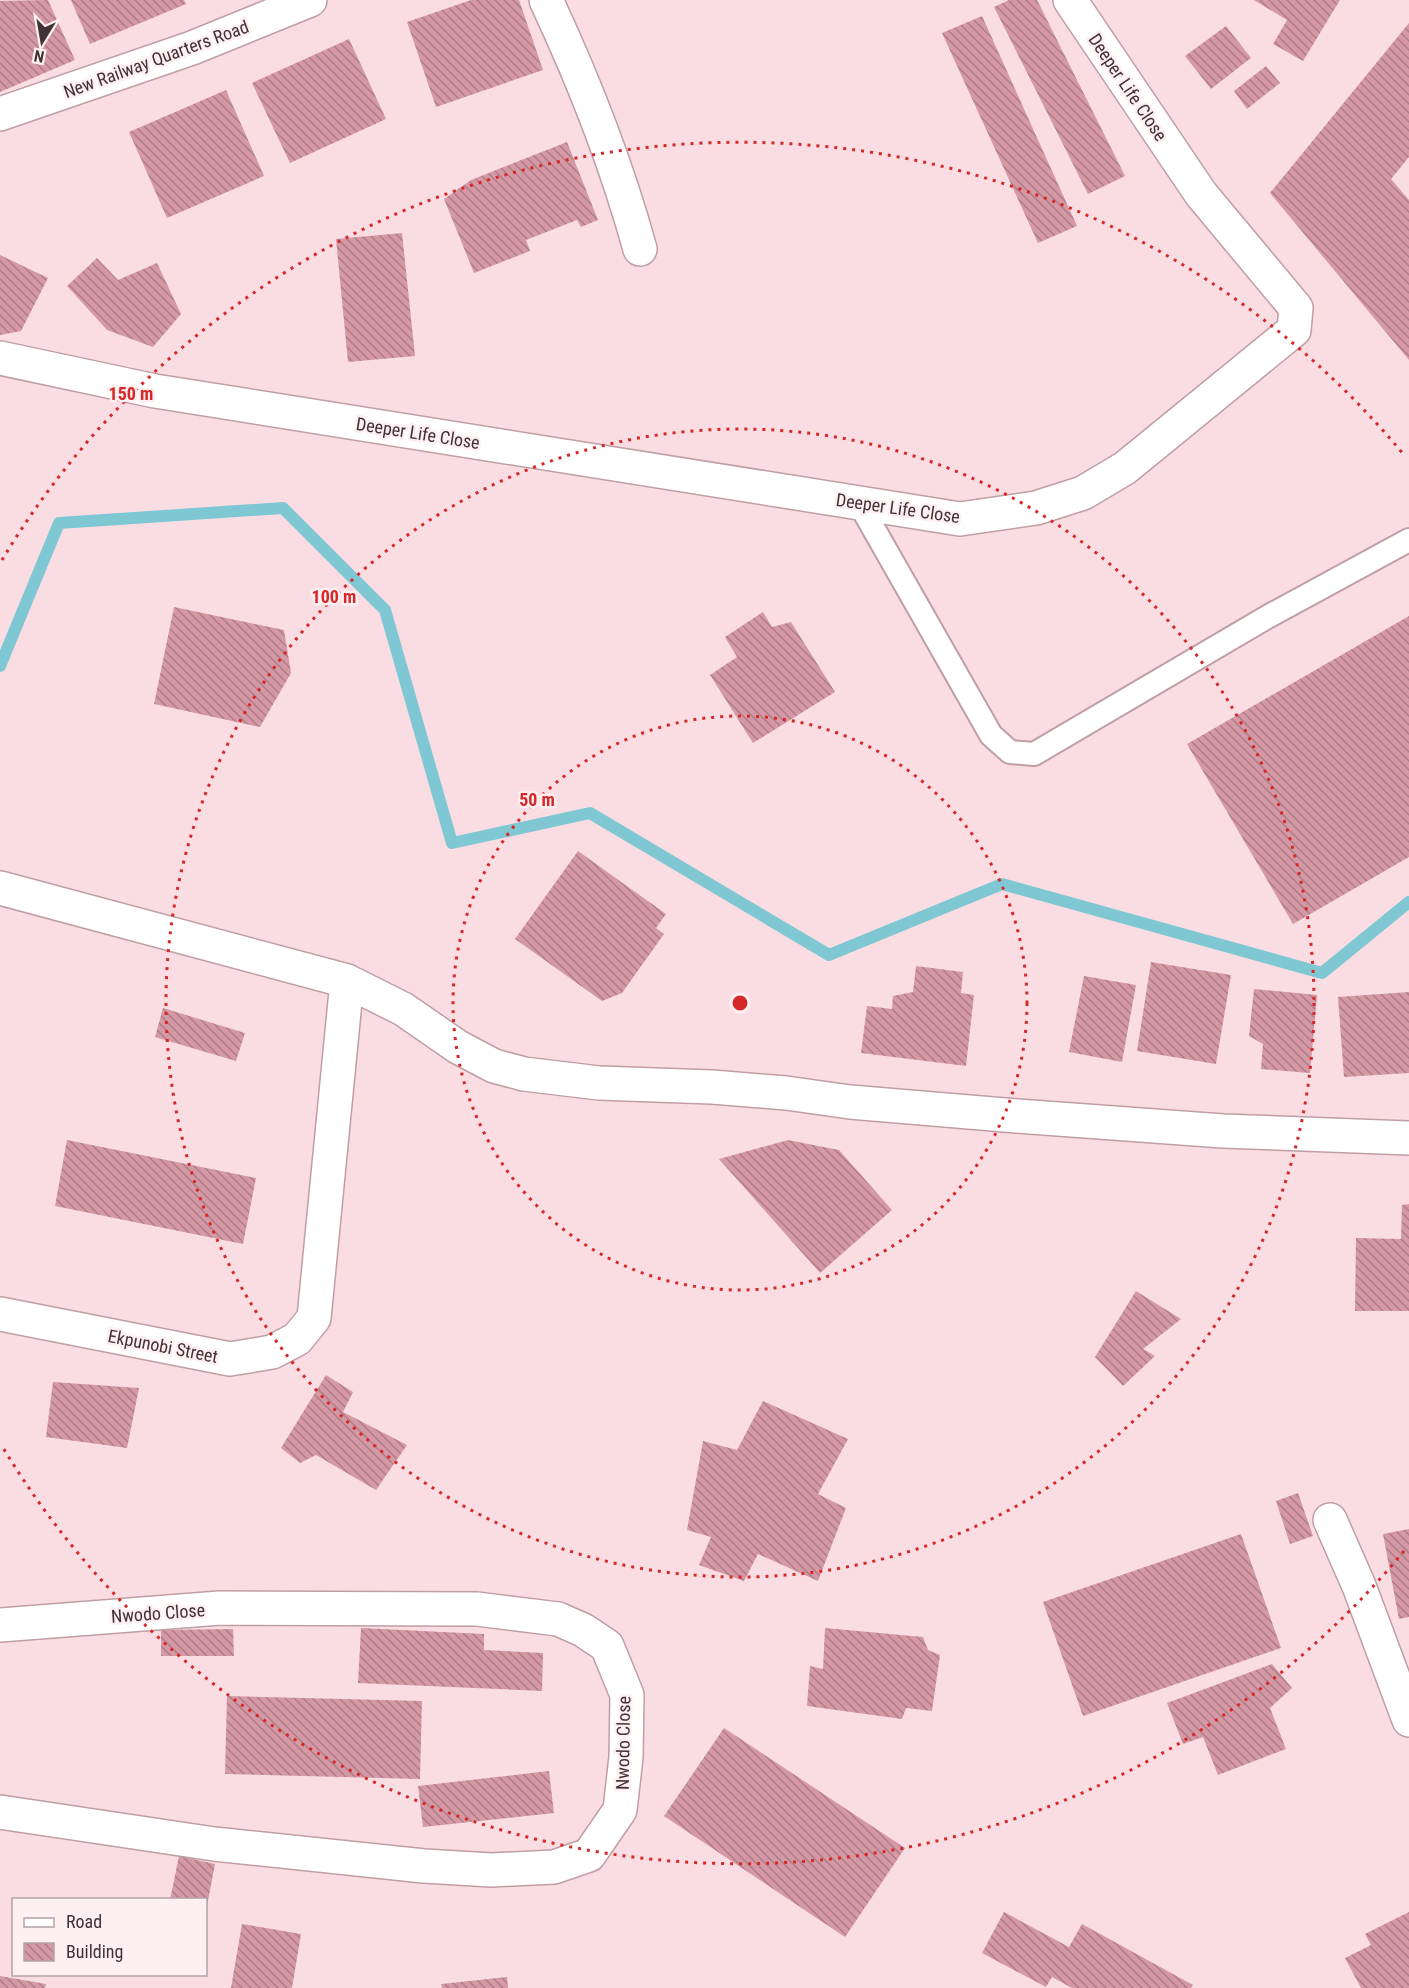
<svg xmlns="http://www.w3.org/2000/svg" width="1409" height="1988" font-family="'Roboto Condensed',sans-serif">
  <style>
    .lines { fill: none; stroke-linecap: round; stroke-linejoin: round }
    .stream { stroke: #7fc8d3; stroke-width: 12 }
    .building { fill: url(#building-back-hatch) }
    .lane-casing { stroke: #bf9ea4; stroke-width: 26 }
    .street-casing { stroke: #bf9ea4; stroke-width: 36 }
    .lane { stroke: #fff; stroke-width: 22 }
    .street { stroke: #fff; stroke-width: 33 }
    .ring { fill: none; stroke: #d62828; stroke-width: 3; stroke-dasharray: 3 6 }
    .labels { text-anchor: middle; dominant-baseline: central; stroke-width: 5; stroke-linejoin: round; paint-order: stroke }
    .street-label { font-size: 18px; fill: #403235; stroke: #feeff1 }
    .centre { fill: #d62828; stroke: #feeff1; stroke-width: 3 }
    .ring-label { font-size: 18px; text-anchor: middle; font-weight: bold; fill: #d62828; stroke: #feeff1; stroke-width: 5; stroke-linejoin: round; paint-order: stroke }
  </style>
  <defs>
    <pattern id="building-back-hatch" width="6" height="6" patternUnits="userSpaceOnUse" patternTransform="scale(1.5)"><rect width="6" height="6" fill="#d598a5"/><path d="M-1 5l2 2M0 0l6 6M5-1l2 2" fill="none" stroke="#ae7d87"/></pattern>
  </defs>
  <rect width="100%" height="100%" fill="#fadde3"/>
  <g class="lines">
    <path class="stream" d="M0,666L59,523L283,508L385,610L452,843L590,813L829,955L1002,884L1322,973L1409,902"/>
  </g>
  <path class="building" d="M48,0L75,60L0,92V1Z
    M71,0H184L186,4L90,44Z
    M471,0H519L543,70L436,107L407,22Z
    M1009,0H1037L1125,176L1088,194L994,7Z
    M1254,0H1340L1303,61L1273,44L1287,20Z
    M982,16L1077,226L1038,243L942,33Z
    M1409,23V157L1391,179L1409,200V360L1270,193Z
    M1226,26L1251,58L1211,89L1185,56Z
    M349,39L386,119L290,163L252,83Z
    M1266,66L1280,83L1247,109L1234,91Z
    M226,90L264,176L167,218L129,132Z
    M567,142L598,220L581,227L577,220L526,240L530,251L474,273L444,199L471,180Z
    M402,233L415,356L348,362L336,239Z
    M0,255L48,278L21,331L0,335Z
    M97,258L118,280L157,263L181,314L153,347L107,330L67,286Z
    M174,607L284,630L291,673L260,727L154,704Z
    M763,612L772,627L791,622L835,692L753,743L710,675L737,657L725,637Z
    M1409,616V857L1293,924L1187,744Z
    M578,851L666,914L656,928L664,934L622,993L602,1001L515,939Z
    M1151,962L1231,975L1216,1064L1137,1051Z
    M916,966L963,972L961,993L974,995L966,1066L861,1053L867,1006L892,1009L893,996L913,992Z
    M1084,976L1136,985L1122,1062L1069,1052Z
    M1254,989L1317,995L1310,1073L1261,1069L1263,1044L1249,1036Z
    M1409,992V1073L1344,1077L1338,997Z
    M163,1008L245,1033L236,1061L155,1037Z
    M67,1140L256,1178L243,1244L55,1206Z
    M788,1140L839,1150L892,1210L820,1273L719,1159Z
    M1409,1204V1311H1355L1356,1238L1401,1239L1402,1205Z
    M1136,1291L1181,1319L1143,1349L1155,1356L1123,1386L1095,1357Z
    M326,1375L353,1392L343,1412L407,1445L376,1490L316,1455L300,1463L281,1448Z
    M53,1382L139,1388L127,1448L46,1437Z
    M763,1401L848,1439L818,1494L846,1508L818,1581L758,1554L744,1581L699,1565L711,1537L687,1530L703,1441L737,1450Z
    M1298,1493L1313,1536L1290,1544L1276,1501Z
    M1409,1529V1617L1399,1619L1383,1534Z
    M1241,1534L1281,1648L1083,1716L1043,1602Z
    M361,1628L484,1634V1650L543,1653L542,1691L358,1683Z
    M825,1628L923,1637L928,1650L940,1655L932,1711L906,1708L902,1719L807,1706L810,1666L823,1669Z
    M233,1629L234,1656H161V1630Z
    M1272,1664L1292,1688L1270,1708L1286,1749L1218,1775L1203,1737L1183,1744L1167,1703Z
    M227,1696L422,1701L420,1779L225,1774Z
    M724,1728L905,1848L845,1937L664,1816Z
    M549,1771L554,1813L423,1827L418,1786Z
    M179,1856L215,1864L207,1906L206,1900H170Z
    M1004,1912L1069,1947L1082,1924L1193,1985L1191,1988H1072L1052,1977L1046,1987L982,1953Z
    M1409,1912V1988H1361L1345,1958L1371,1945L1365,1934Z
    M242,1924L301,1934L292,1988H231Z
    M0,1976L46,1984L45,1988H0Z
    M507,1977L508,1988H442L441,1984Z"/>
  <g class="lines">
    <defs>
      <path id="lane" d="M859,503L991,735L1010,752L1034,754L1269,616L1409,540"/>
      <path id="street" d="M546,0C584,81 616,162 640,249
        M0,114L192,48L310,0
        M0,358L155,391L960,519L1036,508L1083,493L1125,468L1294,330L1296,308L1201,194L1070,0
        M0,888L347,981L403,1009L458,1047L494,1066L524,1074L599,1083L712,1087L786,1093L850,1102L1017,1116L1223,1131L1409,1138
        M0,1314L230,1359L272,1352L297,1339L314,1318L347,981
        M1330,1520L1359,1586L1409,1720
        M0,1625L220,1608L477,1609L558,1619L583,1630L607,1646L627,1695L626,1757L620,1810L589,1855L554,1867L491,1870L424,1866L214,1844L0,1812"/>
    </defs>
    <use href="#lane" class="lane-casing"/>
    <use href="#street" class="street-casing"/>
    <use href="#lane" class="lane"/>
    <use href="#street" class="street"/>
  </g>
  <g class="ring">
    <circle cx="740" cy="1003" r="287"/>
    <circle cx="740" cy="1003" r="574"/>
    <path d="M1404 1551A861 861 0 0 1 2 1446M2 560A861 861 0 0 1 1404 455"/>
  </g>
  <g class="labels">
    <g class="street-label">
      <text transform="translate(156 59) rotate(-20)">New Railway Quarters Road</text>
      <text transform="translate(1128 87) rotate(56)">Deeper Life Close</text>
      <text transform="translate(418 433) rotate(9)">Deeper Life Close</text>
      <text transform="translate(898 508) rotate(8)">Deeper Life Close</text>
      <text transform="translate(163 1346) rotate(11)">Ekpunobi Street</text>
      <text transform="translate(158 1613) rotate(-4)">Nwodo Close</text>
      <text transform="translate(623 1743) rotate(-89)">Nwodo Close</text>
    </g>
  </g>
  <circle cx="740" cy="1003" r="9" class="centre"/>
  <g class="ring-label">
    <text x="131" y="400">150 m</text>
    <text x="334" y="603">100 m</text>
    <text x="537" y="806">50 m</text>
  </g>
  <rect x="12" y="1898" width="195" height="78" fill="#feeff1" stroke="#b2a3a6" stroke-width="1.5"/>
  <rect x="24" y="1918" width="30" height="9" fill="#ffffff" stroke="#b2a3a6" stroke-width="1.5"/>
  <text x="66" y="1928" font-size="18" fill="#403235">Road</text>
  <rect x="24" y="1943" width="30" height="18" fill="url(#building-back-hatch)" stroke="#b2a3a6" stroke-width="1.5"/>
  <text x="66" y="1958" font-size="18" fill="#403235">Building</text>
  <g transform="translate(42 42) rotate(191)" stroke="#feeff1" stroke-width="4.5" paint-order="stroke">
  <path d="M0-4.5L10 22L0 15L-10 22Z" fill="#403235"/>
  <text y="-9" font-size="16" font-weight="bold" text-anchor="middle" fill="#403235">N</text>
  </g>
</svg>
